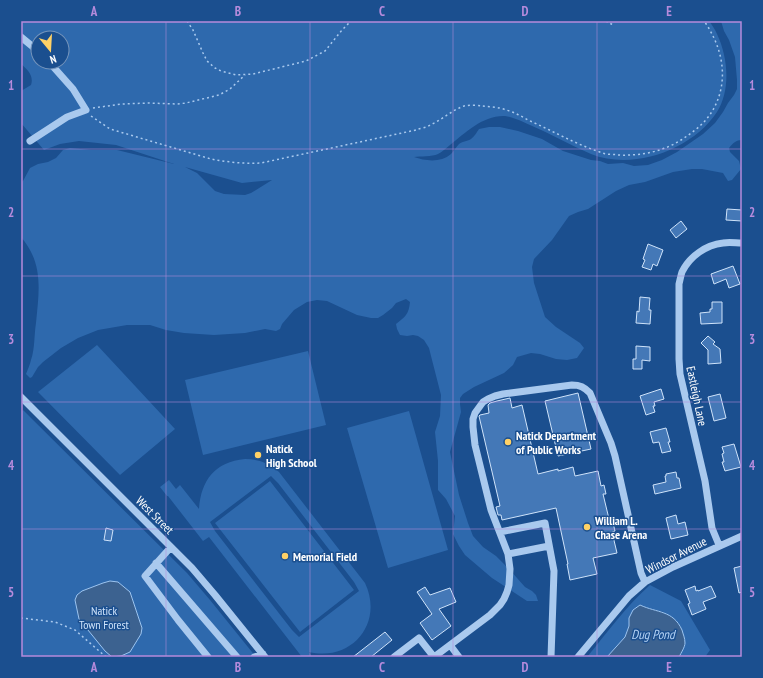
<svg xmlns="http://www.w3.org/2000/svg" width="763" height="678" font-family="'PT Sans Narrow',sans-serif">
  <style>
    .green { fill: #2e69ad; fill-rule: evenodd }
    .water { fill: #3c6290; stroke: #9cc4f0 }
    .building { fill: #4478b7; stroke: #cfe3fa }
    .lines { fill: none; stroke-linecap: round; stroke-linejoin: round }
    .path { stroke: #a9c9ee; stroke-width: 1.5; stroke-dasharray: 2 3; stroke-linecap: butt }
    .minor { stroke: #a9c9ee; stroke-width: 7 }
    .grid { fill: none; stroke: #b68bdc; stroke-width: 1; stroke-opacity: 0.55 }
    .poi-dot { fill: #ffd166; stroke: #1b4f8f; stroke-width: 1.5 }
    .labels { text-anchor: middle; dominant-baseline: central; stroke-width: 3; stroke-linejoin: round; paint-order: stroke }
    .street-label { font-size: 12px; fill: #fff; stroke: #1b4f8f }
    .poi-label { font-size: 12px; font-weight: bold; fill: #fff; stroke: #1b4f8f; text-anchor: start }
    .park-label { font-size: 12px; fill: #cfe3fa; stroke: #1b4f8f }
    .water-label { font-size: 13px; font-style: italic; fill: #b5d3f5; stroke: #1b4f8f }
    .neatline { fill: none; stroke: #b68bdc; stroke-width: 1.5 }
    .grid-label { font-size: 13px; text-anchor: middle; font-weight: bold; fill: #b68bdc }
  </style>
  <rect width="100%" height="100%" fill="#1b4f8f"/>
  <path class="green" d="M21,21H709C712,25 715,29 717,34C728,57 731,90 717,112C692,150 633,171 591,154C570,145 551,134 530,125C523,122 513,117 505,116C483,115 465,133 450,145C446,148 442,152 438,154C432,157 420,156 414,157C425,161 441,163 451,154C454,151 456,147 459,144C463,141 468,141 471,139C474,137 477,132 479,129L489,127H500L518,131L542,139L563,151L591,160L600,161L608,164L623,163L634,166L648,165L662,160L677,152L703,134L715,123L723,112L728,103L734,95L737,89V80L735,57L729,40L724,31L721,21H742V140C736,140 733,143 729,148L730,152L739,161L741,169L732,180L728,181L723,173L702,169H692L673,172L645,182L629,185L616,191L588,209L578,212L569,216L552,240L534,259L532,267L534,283L545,317L556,327L580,343L584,348L577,358L567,360L556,359L540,354L531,353L517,357L513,365L504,373L474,387L463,394L460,398V404L461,412L450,452L459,495L468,523L473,536L483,547L496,556L509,569L525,587L532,591L536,595L538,601H527L492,578L465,555L459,546L453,534L455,516L446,499L438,490V461L435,432L440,416L441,395L431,356L429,348L424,340L418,336L413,335L407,336L400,335L397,329L396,324C405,317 409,314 410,302L406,299L396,303L392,308L383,315L378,318H371L357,315L327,301L317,300L307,302L294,310L282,324L280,329L276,331L265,329L245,333L214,335L184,333L166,330L150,325H127L98,330L78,338L61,348L43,362L38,367L32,377L30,378L26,374C28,369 30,364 31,360C35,348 34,335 36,323C39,291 44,264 21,237V182L23,181L30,168L38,164L48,162L56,158L63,150L70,148L91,150H117L174,164L116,145L79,141L60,144L44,150L21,123V91L31,85C34,76 28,70 21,64ZM38,38H62V62H38ZM185,167L242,183L272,180L251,193L245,195L224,194L215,191L197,173Z
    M97,345L175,429L120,475L38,392Z
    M308,351L326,425L203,455L185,380Z
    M23,410L187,573L210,600L256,657H21V413Z
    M409,411L448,550L388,568L347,428Z
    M245,459C258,459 269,463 279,472L365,583C384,623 352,662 309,652L312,657H302L209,537L203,541L168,496H167L160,487L169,480L176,489L180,485L199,509C201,480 215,462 245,459ZM271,476L278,483L354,582L359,591L299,637L292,630L215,531L210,522Z
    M270,481L354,590L300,632L215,523Z
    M650,585L681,601L710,650L705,657H679L681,651L664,612L648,609L640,605L629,618V626L625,637L607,657H587C607,633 626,606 650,585Z"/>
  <path class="water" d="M110,581L118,582L130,592L142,628L141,634L130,652L121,656L112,657L105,651L79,619L75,600L77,595L82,591L103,583Z
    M640,605C657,613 673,610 682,630C683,634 685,638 685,643C685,647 681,653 679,657H607L625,637L629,626V618L633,610Z"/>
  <path class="building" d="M727,209L742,210V221L726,220Z
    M681,221L687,229L676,238L670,230Z
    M648,244L663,250L657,266L653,264L651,270L642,267L645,260L643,259Z
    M733,266L740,284L729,288L726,279L714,284L711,274Z
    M640,297L650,298L649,310H651L650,324L636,323L637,311L639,312Z
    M712,302H722V323L701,324L700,313L710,312V309H712Z
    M708,336L715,342L713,344L720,349L721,363L708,364V350L701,343Z
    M636,346L650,347V361L642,360V369H633V359H636Z
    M661,389L664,399L654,402L655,406H653L655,412L646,415L640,396Z
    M578,393L591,449L558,456L545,401Z
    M720,394L726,418L714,421L708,397Z
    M510,398L512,408L522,405L538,474L558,469V471L573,467L575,476L598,471L601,486L604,485L606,494H603L610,523H613L615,531L612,532L617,553L593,558L597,574L570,580L567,564H568L556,508L502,520L501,515H498L496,507L500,506L479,416L480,415L489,413L488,405L490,403L497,401Z
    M666,428L670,442H668L671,451L662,453L659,442L653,443L650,432Z
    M734,444L741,467L725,471L722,462H724L722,454L724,453L722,447Z
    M676,472L677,478H679L681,488L655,494L653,485L666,482L665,476H666V474Z
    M676,515L678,524L685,522L688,535L671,539L666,518Z
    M106,528L113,530L111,541L104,540Z
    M742,566V592L739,593L734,568Z
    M695,586L696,591L698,590V591L711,586L716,597L703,602L706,609L692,615L688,604L690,603L685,590Z
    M425,587L430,595L450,588L456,602L439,609L451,626L432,640L420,623L432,614L417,592Z
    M385,632L392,640L371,657H353Z"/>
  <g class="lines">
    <path class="path" d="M187,21L193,30L203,53L207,61L215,68L221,71L236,75L253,74L306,61L325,51L342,30L351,21
      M606,21L613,25
      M93,108L122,104L149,103L177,104L186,103L219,95L230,89L245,75
      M91,116L110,129L211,159C227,162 244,164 261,163L416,130C420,128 426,128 430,125C442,120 452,110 464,106C470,105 477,105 482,106C490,107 499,107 506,110C514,112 521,116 528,120C553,131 577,145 603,153C607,155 613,154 618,155C640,156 662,152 681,140C695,131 708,121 715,106C729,78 722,46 704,21
      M21,618L55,622L75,630L106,657"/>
    <path class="minor" d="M21,37L38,51
      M30,141L67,117L86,110L73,89L49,62
      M21,397L192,568L215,595L265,657
      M500,532L545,523L554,571L551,657
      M719,545L712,528L705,481L680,374L679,359V284C680,280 681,275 682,272C690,256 706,245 723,243C729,242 736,243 742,243
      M171,547L145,576L178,620L208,657
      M508,554L549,546
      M156,563L237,657
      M450,645L459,657
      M254,657L263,654
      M394,657L419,638L434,657
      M434,657L490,615L500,605L504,599L507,592L509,585L510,569L508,554L491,510L475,445L473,427V419L475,413L483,402L488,399L495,396L503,394L572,385C580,385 584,387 590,393L611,443L615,456L641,573L645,582
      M578,657L629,596L645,582L673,567L742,536"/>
  </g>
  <path class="grid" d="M166,21V657M310,21V657M453,21V657M597,21V657M21,149H742M21,276H742M21,402H742M21,529H742"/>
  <g class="poi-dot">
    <circle cx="508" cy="442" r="4"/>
    <circle cx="258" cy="455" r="4"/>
    <circle cx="587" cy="527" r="4"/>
    <circle cx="285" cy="556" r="4"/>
  </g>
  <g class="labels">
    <g class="street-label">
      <text transform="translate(697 396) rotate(78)">Eastleigh Lane</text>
      <text transform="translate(155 515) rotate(45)">West Street</text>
      <text transform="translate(676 555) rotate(-27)">Windsor Avenue</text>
    </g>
    <g class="poi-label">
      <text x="516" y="435">Natick Department<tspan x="516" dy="14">of Public Works</tspan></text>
      <text x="266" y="448">Natick<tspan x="266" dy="14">High School</tspan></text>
      <text x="595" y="520">William L.<tspan x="595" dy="14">Chase Arena</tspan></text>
      <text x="293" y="556">Memorial Field</text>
    </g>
    <g class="park-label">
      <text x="104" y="610">Natick<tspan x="104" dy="14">Town Forest</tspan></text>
    </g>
    <g class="water-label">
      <text x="653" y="634">Dug Pond</text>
    </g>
  </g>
  <rect width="763" height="678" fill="none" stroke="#1b4f8f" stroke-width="44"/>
  <g transform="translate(50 50) rotate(162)"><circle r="19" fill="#1b4f8f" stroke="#7695bc"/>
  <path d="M0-3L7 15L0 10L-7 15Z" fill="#ffd166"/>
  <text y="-6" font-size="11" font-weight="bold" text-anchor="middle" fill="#ffffff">N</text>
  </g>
  <rect x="22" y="22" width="719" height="634" class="neatline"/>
  <g class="grid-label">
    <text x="94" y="16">A</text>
    <text x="238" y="16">B</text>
    <text x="382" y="16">C</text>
    <text x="525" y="16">D</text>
    <text x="669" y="16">E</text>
    <text x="11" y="90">1</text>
    <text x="752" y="90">1</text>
    <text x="11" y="217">2</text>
    <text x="752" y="217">2</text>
    <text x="11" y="344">3</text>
    <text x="752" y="344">3</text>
    <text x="11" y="470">4</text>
    <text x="752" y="470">4</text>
    <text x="11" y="597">5</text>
    <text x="752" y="597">5</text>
    <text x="94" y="672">A</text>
    <text x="238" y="672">B</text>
    <text x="382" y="672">C</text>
    <text x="525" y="672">D</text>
    <text x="669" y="672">E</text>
  </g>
</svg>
